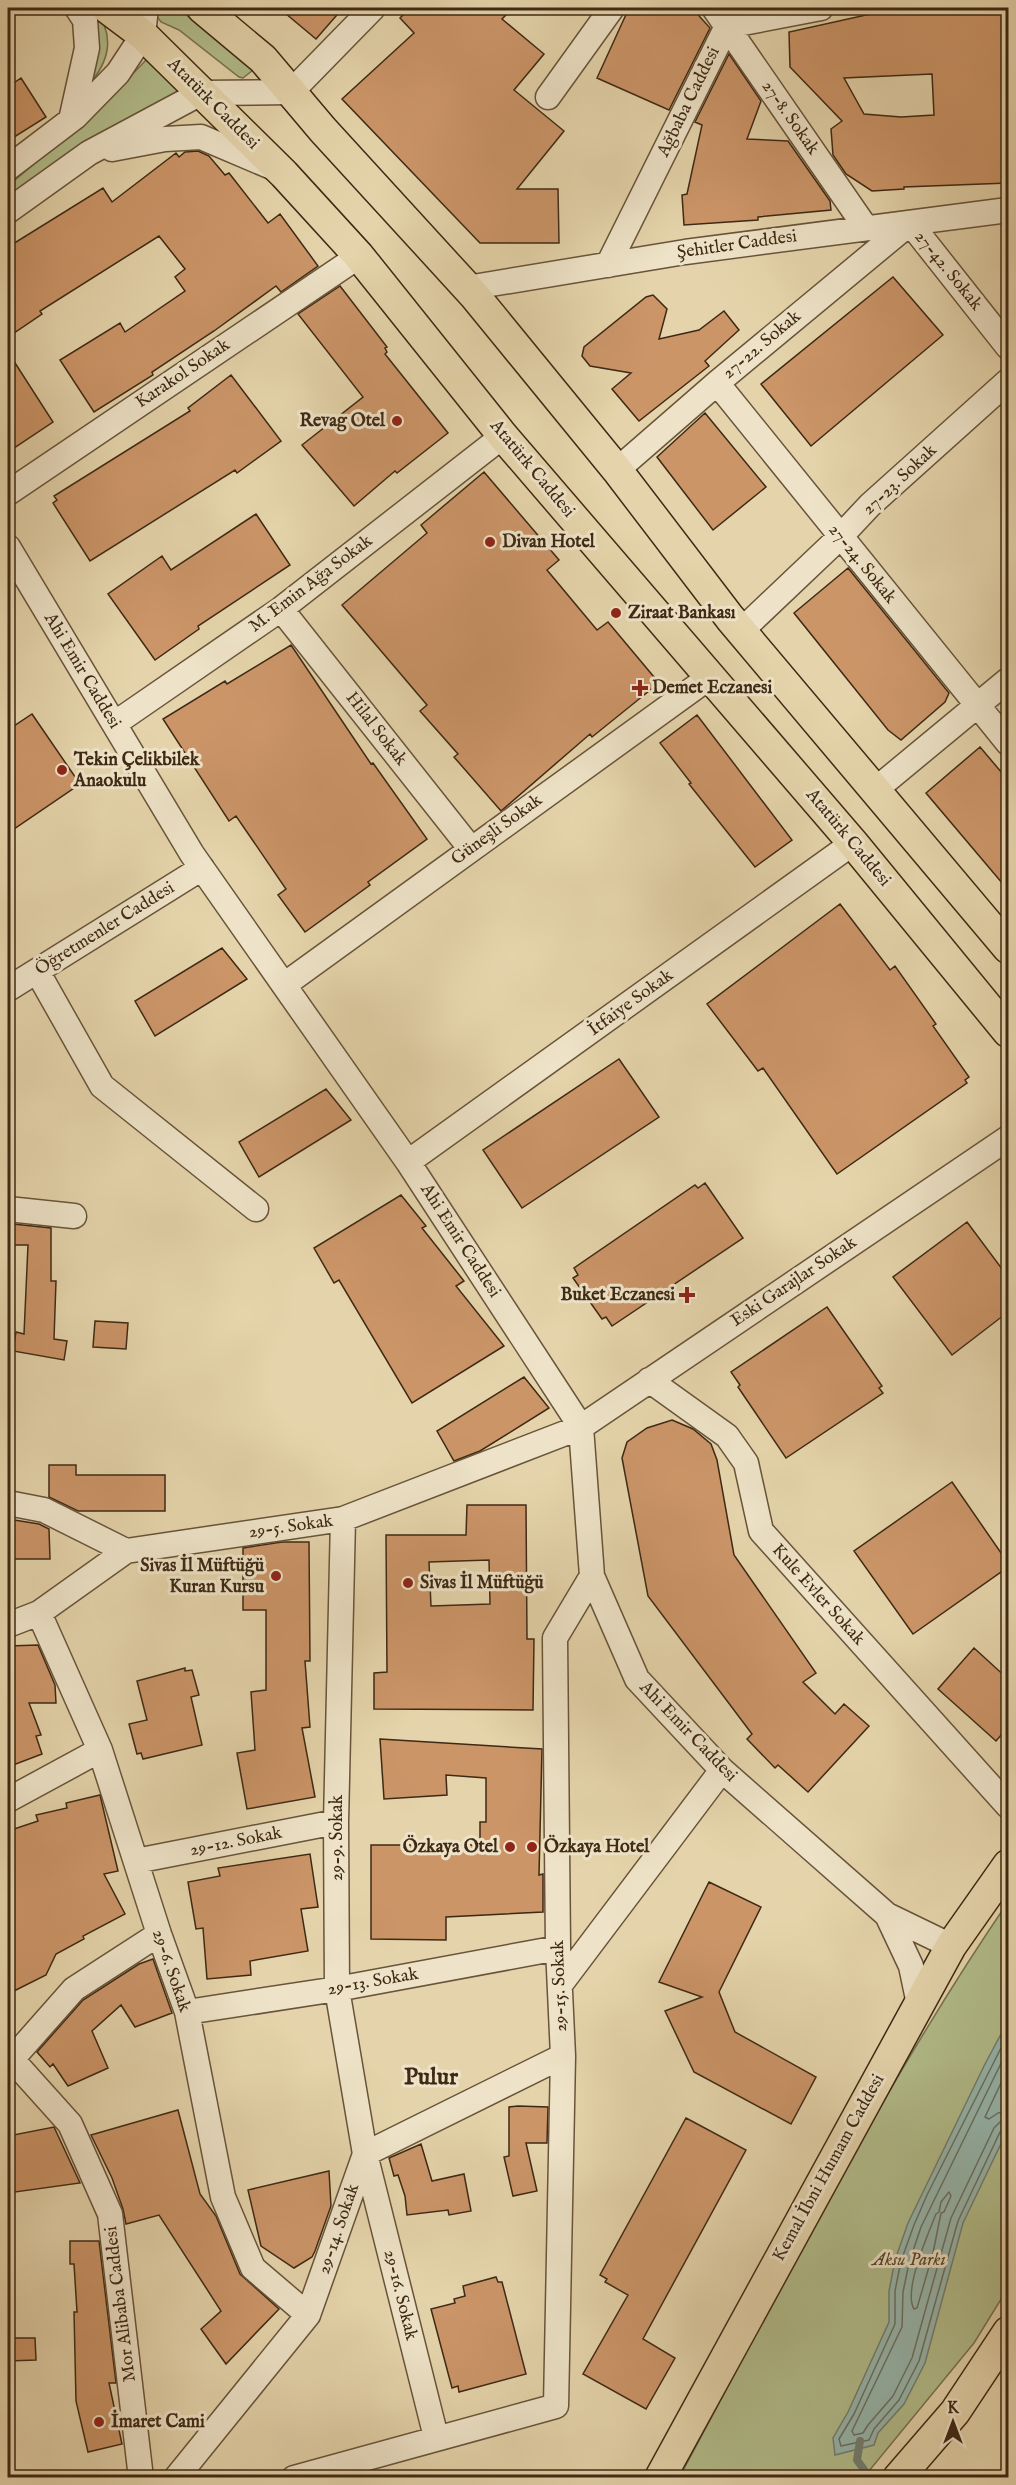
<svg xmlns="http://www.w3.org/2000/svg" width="1016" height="2485" font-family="'IM FELL English',serif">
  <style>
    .green { fill: #b2bd8b; stroke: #787350; stroke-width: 1.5 }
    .water { fill: #96b7ae; stroke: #737e70; stroke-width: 1.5 }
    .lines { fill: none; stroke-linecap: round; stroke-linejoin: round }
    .shore { stroke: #6a7061; stroke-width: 1.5 }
    .stream { stroke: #737e70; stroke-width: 8 }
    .building { fill: #cb9568; stroke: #3e2914; stroke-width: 1.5; fill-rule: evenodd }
    .minor-casing { stroke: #68543a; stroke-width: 27 }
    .major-casing { stroke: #3e2914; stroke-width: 33 }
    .minor { stroke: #eee3c8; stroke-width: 24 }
    .major { stroke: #e5d4ab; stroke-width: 30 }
    .poi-dot { fill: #8f2418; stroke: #eee3c8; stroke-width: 2 }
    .labels { text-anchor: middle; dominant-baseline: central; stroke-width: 6; stroke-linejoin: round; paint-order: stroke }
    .street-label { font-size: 18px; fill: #3e2914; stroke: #eee3c8 }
    .poi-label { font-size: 18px; font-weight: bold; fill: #3e2914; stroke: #eee3c8; text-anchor: start }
    .park-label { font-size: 18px; font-style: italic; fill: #55472c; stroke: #eee3c8 }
    .district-label { font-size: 24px; font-weight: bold; fill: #3e2914; stroke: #eee3c8 }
  </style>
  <rect width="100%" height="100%" fill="#e5d4ab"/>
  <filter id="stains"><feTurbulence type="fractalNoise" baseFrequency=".00333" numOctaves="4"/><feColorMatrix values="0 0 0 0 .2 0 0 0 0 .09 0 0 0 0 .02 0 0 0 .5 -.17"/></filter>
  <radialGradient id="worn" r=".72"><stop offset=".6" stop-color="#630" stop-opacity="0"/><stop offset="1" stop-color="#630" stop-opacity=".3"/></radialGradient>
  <path class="green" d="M88,8H94C114,33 111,58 91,82Z
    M157,8H178L253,70L243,78L239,77L179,30L161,22L155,14Z
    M146,60L186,91L8,199V186L99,109Z
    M1008,1902V2288L974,2343L864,2477L679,2478C784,2283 883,2085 1008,1902Z"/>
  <path class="water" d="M1008,2021V2129L963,2223L925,2363L904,2404L878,2433L874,2445L835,2455L833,2438L848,2412L889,2322V2291L895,2260L908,2223L985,2064Z"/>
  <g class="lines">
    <path class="shore" d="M1008,2034L927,2195L914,2225L901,2261L895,2291V2324L854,2414L839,2439L841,2446L869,2440L874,2429L899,2400L919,2361L958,2221L1000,2132L1008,2128
      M1008,2049L921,2227L909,2263L903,2292L902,2327L852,2431L854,2435L863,2433L868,2425L893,2396L912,2358L951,2218L994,2128L1000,2122L1008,2120
      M1008,2068L985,2117L989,2119L998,2113L1008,2111
      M949,2192L951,2196L944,2212L941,2213L933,2253L917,2308L914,2309C903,2291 928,2234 936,2214L939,2212L941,2202Z"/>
    <path class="stream" d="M860,2441L857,2460L870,2478"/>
  </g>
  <path class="building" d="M279,8H343L316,39Z
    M410,8H513L502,19L544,54L514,90L564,131L517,189H558L559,243H480L342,99L414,33L400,18Z
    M629,8H692L710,28L669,110L597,78Z
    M889,8H1002L1008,112V183L904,187V189L872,191L846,174L833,155L831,129L842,121L790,67L789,32L875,13ZM932,74L934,115L901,117L864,114L844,78Z
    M729,54L761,101L747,139L788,141L830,201L831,210L758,217V220L684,225L682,195L687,194L702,125L695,122Z
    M21,78L46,117L8,141V87Z
    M198,151L209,156L225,175L229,173L268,223L280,214L318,266L281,292L276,286L214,331L152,372L153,375L94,412L60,360L120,323L125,332L185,291L175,277L185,269L159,236L40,311L42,314L8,337V247L103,188L112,202L176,153L179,157L185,152Z
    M893,277L943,335L811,446L761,384Z
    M340,286L387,347L385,348L387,352L385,354L448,433L397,473L395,471L354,506L302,445L363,397L298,314Z
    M653,295L667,309L659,339L699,330L724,311L739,330L705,361L709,366L639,421L612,389L631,373L590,366L582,356L584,347L646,297Z
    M8,352L53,422L8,452Z
    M231,375L281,441L237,473L235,470L90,561L53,503L57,500L54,496L190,411L188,408Z
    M705,413L766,487L713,530L657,457Z
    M484,472L559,560L547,570L597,630L608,622L659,683L592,737L590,734L501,811L454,757L458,754L420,711L427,705L342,605L427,533L421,525Z
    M256,514L290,565L198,626L199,629L155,660L108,594L162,556L171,570Z
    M848,568L949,693L945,702L901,740L888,730L794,613Z
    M291,645L371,764L373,763L427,839L368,882L370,885L305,932L278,895L286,889L236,816L229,821L163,719L225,681L227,684Z
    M32,714L80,784L8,833V730Z
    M697,715L792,840L755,867L689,784L691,783L660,743Z
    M980,747L1008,780V890L926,793Z
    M840,904L890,970L895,966L936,1024L933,1026L969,1077L965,1080L967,1083L837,1174L763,1068L758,1071L707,1004Z
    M222,948L247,979L155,1036L135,1001Z
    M619,1059L659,1117L522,1208L483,1150Z
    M326,1089L351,1120L259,1177L239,1142Z
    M705,1183L743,1238L612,1326L606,1317L602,1319L573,1278L578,1275L574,1268L695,1185L698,1188Z
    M401,1195L426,1226L422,1228L464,1281L456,1286L504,1346L412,1403L339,1280L334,1283L314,1248Z
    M967,1222L1008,1277V1312L952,1355L893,1277Z
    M13,1224L51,1228V1281H56L54,1339L67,1341L64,1360L13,1351L16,1332L24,1334L28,1245H13Z
    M827,1307L882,1386L879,1388L883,1393L786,1458L738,1387L740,1385L731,1372Z
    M95,1321L128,1323L126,1349L93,1347Z
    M524,1377L549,1408L480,1451L454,1461L437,1431Z
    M672,1420L693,1429L711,1444L717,1460L734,1555L816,1673L803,1682L835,1714L844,1704L869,1726L808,1792L778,1765L775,1768L747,1739L752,1734L648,1596L622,1458L627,1442L647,1428Z
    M49,1465H76V1475H165V1511H78L49,1497Z
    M952,1482L1008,1563V1567L913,1634L854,1551Z
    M467,1505H526L527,1639H534L533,1710L374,1709V1673L387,1672L386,1535H466ZM489,1560L490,1604L431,1606L429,1562Z
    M8,1519L39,1524L49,1529L50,1559H8Z
    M282,1542H309L310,1661H305L310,1727L302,1728L315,1797L247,1809L237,1753L255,1750L251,1692L266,1690V1610H243V1548Z
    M38,1645L55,1685L56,1703H29L41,1735L36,1736L42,1754L8,1767V1646Z
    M974,1648L1008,1679V1727L996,1741L938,1689Z
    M185,1668V1671L192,1670L199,1695L191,1697L202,1745L143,1759L141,1753L137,1754L129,1724L147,1720L137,1681Z
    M380,1739L542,1749L539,1875L543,1874V1912L446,1917V1940L371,1939V1845H480V1822H486V1778L446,1775L447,1795L384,1799Z
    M100,1795L118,1871L104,1874L125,1914L83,1936L84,1939L56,1954L46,1975L8,1994V1831L38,1821L36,1815L67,1808L66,1803Z
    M310,1854L318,1907L301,1909L308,1951L250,1961L251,1975L207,1979L203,1928L196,1929L188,1882L220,1876L218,1868Z
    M709,1882L761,1907L719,1992L735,2032L816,2077L791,2124L694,2072L665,2011L702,1997L659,1982Z
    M153,1959L172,2013L135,2027L121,2005L92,2031L108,2068L68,2086L53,2064L50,2067L37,2052L83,2000L139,1964Z
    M518,2106L548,2107L547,2143H526L537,2191L513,2196L504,2157L509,2156V2107Z
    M178,2110L200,2194L216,2216L240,2274L279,2309L226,2364L201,2329L221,2311L159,2215L126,2224L123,2209L112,2178L91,2135Z
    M686,2118L746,2150L643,2339L675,2358L646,2409L583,2374L628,2295L605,2282L607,2279L600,2275Z
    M54,2127L80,2183L8,2193V2136Z
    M421,2144L432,2181L464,2174L471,2211L449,2215L448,2210L407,2215L405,2196L398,2175L394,2176L389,2158Z
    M329,2171L331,2206L315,2251L312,2257L294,2268L261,2246L248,2190Z
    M70,2241H99L116,2383H109L122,2444L88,2452L76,2401L74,2312H77L74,2264H70Z
    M496,2277L498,2282H502L526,2374L459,2392L458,2386L452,2388L431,2309L455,2303L454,2299L465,2296L463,2286Z
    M8,2338H35L36,2360L8,2361Z"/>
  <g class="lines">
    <defs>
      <path id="minor" d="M714,8L866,228
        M548,97L612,8
        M71,120L87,48L85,20L77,8
        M112,149L165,139L201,137L274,168
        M8,168L75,117L118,73L143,35L146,8
        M8,211L89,153L201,93L291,92L373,8
        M608,265L727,26L821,8
        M467,288L685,252L1008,210
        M717,383L1008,743
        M617,470L717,383L910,223L1008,347
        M8,493L359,256
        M8,547L192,854L408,1162L581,1427L592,1576L637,1679L722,1770L887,1915L951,1946
        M281,609L471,849
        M741,631L840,537L870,505L1008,381
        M114,724L281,609L503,436
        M875,790L1008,680
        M37,971L102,1086L256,1209
        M284,985L711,676
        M8,989L202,868
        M408,1162L853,843
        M8,1209L74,1216
        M649,1380L727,1436L746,1463L761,1531L1008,1806
        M8,1503L44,1510L126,1551
        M343,1519L336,1822L337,1989L365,2154L436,2437
        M39,1613L100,1750L159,1934L187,2012L223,2197L253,2268L308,2315
        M8,1625L39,1613L126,1551L343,1519L581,1427L1008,1138
        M8,1800L100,1750
        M136,1861L336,1822
        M887,1915L911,1966L919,2004
        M560,1985L722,1770
        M187,2012L337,1989L558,1948
        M8,2055L70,2124L110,2214L141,2478
        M13,2058L74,1989L159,1934
        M176,2478L308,2315L365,2154L563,2056
        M294,2478L556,2406L563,2056L558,1948L555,1638L592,1576"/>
      <path id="major" d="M107,8L143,35L284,174L359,256L503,436L853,843L1008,1032
        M202,8L263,59L323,130L474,295L617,470L730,618L1008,948
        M660,2478L951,1946L1008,1865
        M898,2478L955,2412L1008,2332"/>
    </defs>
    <use href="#minor" class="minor-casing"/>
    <use href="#major" class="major-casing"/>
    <use href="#minor" class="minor"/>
    <use href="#major" class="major"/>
  </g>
  <g class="poi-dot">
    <circle cx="397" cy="421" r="6"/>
    <circle cx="490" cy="542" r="6"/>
    <circle cx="616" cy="613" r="6"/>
    <path d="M637 679h6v6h6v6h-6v6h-6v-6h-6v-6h6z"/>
    <circle cx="62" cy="770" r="6"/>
    <path d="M684 1286h6v6h6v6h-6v6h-6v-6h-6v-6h6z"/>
    <circle cx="276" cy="1576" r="6"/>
    <circle cx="408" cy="1583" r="6"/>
    <circle cx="510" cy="1847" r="6"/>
    <circle cx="532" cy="1847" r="6"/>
    <circle cx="99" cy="2422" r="6"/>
  </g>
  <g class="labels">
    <g class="street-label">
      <text transform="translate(689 102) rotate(-64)">Ağbaba Caddesi</text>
      <text transform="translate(213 104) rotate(45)">Atatürk Caddesi</text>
      <text transform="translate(790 118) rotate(55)">27-8. Sokak</text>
      <text transform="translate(737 245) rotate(-8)">Şehitler Caddesi</text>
      <text transform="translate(948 271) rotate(51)">27-42. Sokak</text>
      <text transform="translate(762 345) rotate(-40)">27-22. Sokak</text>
      <text transform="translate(183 374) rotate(-34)">Karakol Sokak</text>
      <text transform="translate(532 469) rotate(50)">Atatürk Caddesi</text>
      <text transform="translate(900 480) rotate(-43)">27-23. Sokak</text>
      <text transform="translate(862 564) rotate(51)">27-24. Sokak</text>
      <text transform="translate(311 584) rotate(-37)">M. Emin Ağa Sokak</text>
      <text transform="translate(82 671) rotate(59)">Ahi Emir Caddesi</text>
      <text transform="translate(376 729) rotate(52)">Hilal Sokak</text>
      <text transform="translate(497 830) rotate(-36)">Güneşli Sokak</text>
      <text transform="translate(848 838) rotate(50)">Atatürk Caddesi</text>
      <text transform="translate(105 929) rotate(-32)">Öğretmenler Caddesi</text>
      <text transform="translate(631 1003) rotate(-36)">İtfaiye Sokak</text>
      <text transform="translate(460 1241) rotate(57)">Ahi Emir Caddesi</text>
      <text transform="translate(794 1282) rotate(-34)">Eski Garajlar Sokak</text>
      <text transform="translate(291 1527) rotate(-8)">29-5. Sokak</text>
      <text transform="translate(818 1595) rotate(48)">Kule Evler Sokak</text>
      <text transform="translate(688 1732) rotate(46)">Ahi Emir Caddesi</text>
      <text transform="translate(337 1838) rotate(-90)">29-9. Sokak</text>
      <text transform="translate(236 1842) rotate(-11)">29-12. Sokak</text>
      <text transform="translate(171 1971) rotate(71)">29-6. Sokak</text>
      <text transform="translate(373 1982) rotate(-10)">29-13. Sokak</text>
      <text transform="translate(560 1986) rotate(-92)">29-15. Sokak</text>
      <text transform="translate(829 2168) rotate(-61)">Kemal İbni Humam Caddesi</text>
      <text transform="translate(339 2229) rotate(-71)">29-14. Sokak</text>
      <text transform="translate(400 2295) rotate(76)">29-16. Sokak</text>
      <text transform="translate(121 2304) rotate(-97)">Mor Alibaba Caddesi</text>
    </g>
    <g class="poi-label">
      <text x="385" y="421" text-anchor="end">Revag Otel</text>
      <text x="502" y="542">Divan Hotel</text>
      <text x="628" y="613">Ziraat Bankası</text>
      <text x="652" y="688">Demet Eczanesi</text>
      <text x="74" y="760">Tekin Çelikbilek<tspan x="74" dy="21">Anaokulu</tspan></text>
      <text x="675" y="1295" text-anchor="end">Buket Eczanesi</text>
      <text x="264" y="1566" text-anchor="end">Sivas İl Müftüğü<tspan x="264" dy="21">Kuran Kursu</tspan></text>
      <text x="420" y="1583">Sivas İl Müftüğü</text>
      <text x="498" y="1847" text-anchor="end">Özkaya Otel</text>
      <text x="544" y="1847">Özkaya Hotel</text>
      <text x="111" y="2422">İmaret Cami</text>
    </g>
    <g class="park-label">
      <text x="909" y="2260">Aksu Parkı</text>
    </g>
    <g class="district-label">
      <text x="431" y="2077">Pulur</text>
    </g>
  </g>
  <rect width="1016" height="2485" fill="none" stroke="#e5d4ab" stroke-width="30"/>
  <rect x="9" y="9" width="998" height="2467" fill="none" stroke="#3e2914" stroke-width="3"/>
  <rect x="15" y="15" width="986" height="2455" fill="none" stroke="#3e2914" stroke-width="1.5"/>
  <g transform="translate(953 2422)" stroke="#eee3c8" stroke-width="4.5" paint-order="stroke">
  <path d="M0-4.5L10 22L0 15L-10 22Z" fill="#3e2914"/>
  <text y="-9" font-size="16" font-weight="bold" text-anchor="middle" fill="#3e2914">K</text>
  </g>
  <rect width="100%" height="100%" filter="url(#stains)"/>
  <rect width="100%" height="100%" fill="url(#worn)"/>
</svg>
